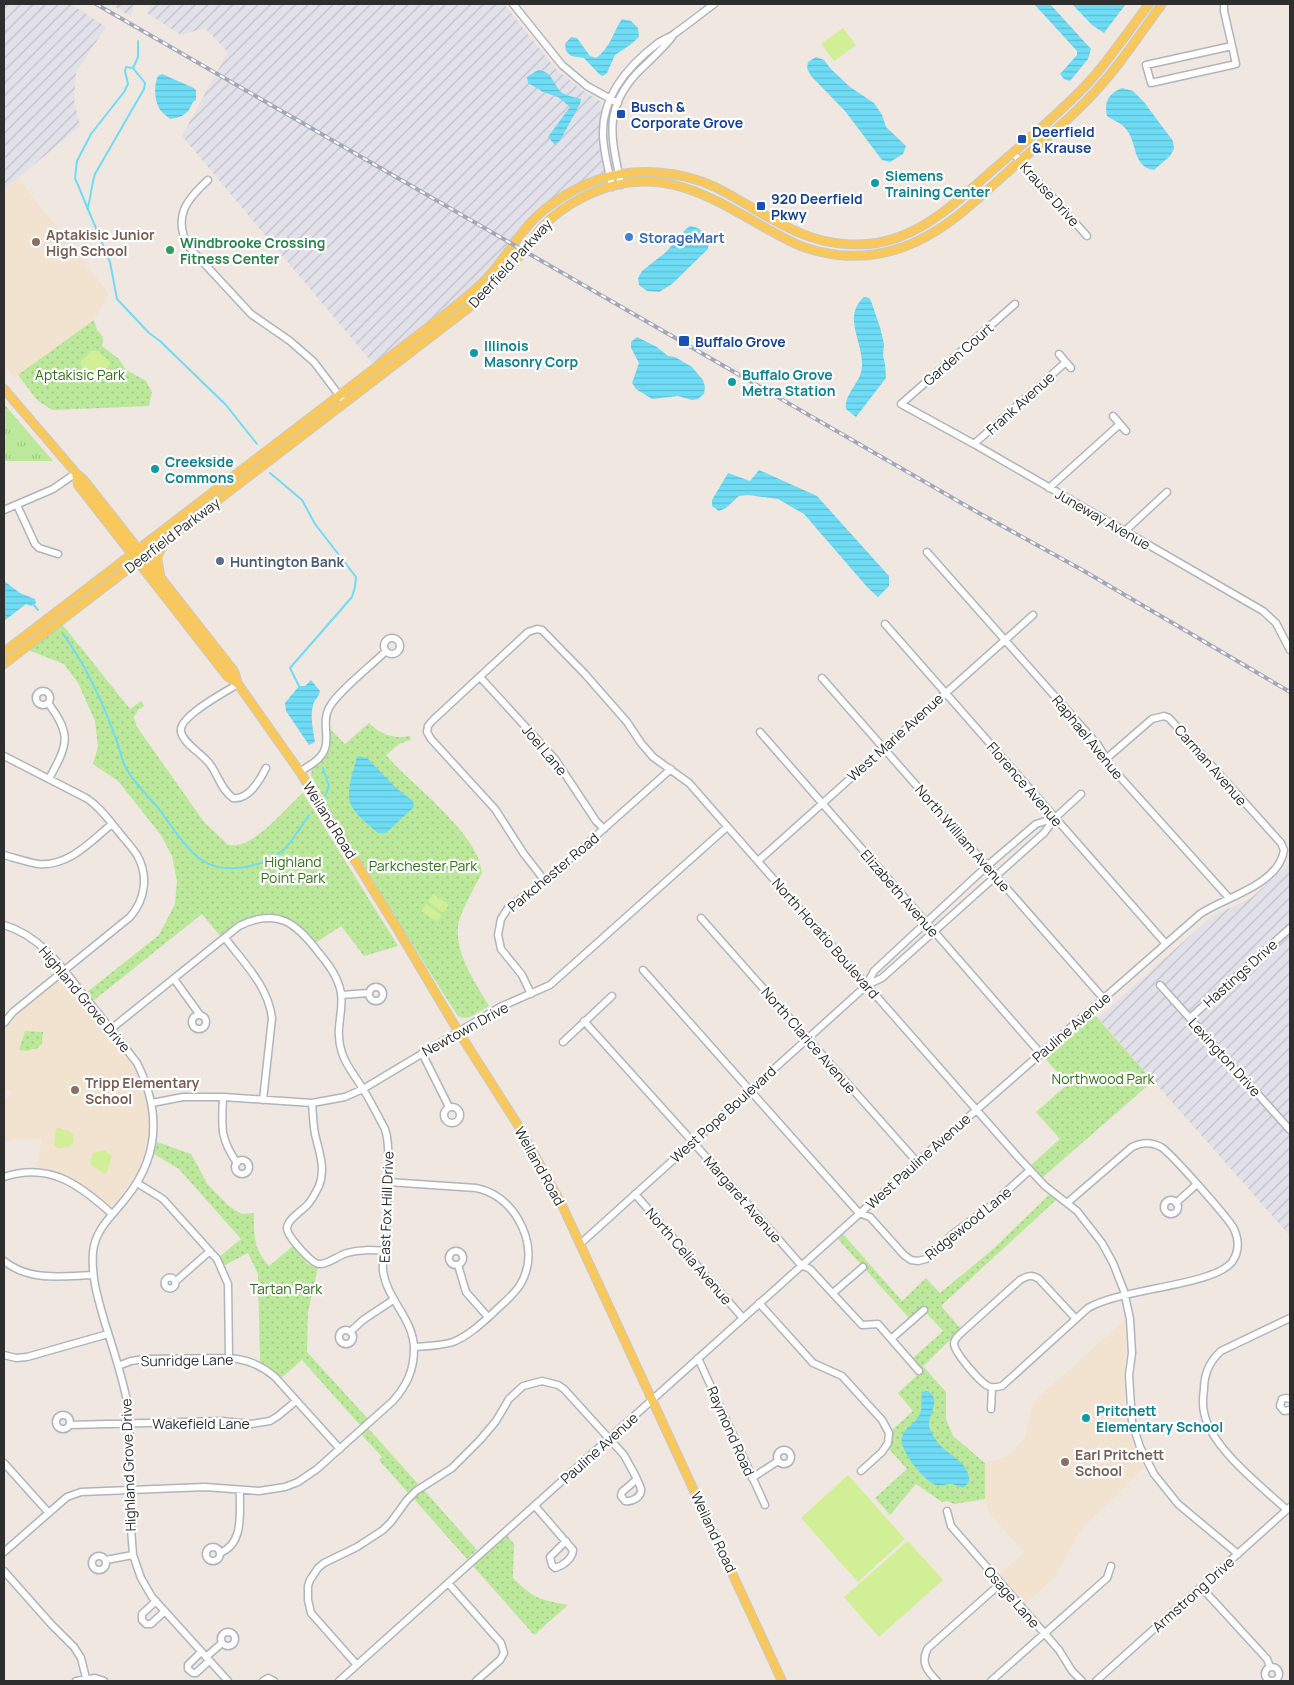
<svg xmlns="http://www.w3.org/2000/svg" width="1294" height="1685" font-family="Manrope,sans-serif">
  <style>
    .industrial { fill: url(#industrial-furrows) }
    .education { fill: #f1e3cf }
    .grass { fill: url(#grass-tufts) }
    .park { fill: url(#park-dots) }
    .pitch { fill: #d0ef96 }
    .water { fill: url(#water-rules) }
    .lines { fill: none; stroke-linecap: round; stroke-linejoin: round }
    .stream { stroke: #6fdcf5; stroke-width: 2 }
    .minor-casing { stroke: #b0b4be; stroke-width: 9 }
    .major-casing { stroke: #c9c9c9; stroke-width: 10 }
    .minor { stroke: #fff; stroke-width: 6 }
    .major { stroke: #f8c85c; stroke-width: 8 }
    .rail-casing { stroke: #a2a7b9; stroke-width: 4 }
    .rail { stroke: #fff; stroke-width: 2; stroke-dasharray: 5.5; stroke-linecap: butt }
    .transit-dot { fill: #1a4fb4; stroke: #fff; stroke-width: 2 }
    .culture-dot { fill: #0f9aa8; stroke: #fff; stroke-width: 2 }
    .shop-dot { fill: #3f7fe0; stroke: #fff; stroke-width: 2 }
    .education-dot { fill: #8d6e63; stroke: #fff; stroke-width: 2 }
    .leisure-dot { fill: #2e9e5b; stroke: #fff; stroke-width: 2 }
    .service-dot { fill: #5c6f8a; stroke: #fff; stroke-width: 2 }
    .labels { text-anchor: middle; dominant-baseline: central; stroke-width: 4.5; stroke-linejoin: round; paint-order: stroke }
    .transit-label { font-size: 14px; font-weight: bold; fill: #164399; stroke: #fff; text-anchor: start }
    .culture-label { font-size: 14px; font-weight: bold; fill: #0d838f; stroke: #fff; text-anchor: start }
    .street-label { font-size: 14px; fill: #2e2e2e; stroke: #fff }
    .education-label { font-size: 14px; font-weight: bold; fill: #785e54; stroke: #fff; text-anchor: start }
    .shop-label { font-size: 14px; font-weight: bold; fill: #366cbe; stroke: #fff; text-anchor: start }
    .leisure-label { font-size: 14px; font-weight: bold; fill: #27864d; stroke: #fff; text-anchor: start }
    .park-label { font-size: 14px; fill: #317117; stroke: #fff }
    .service-label { font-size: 14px; font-weight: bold; fill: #4e5e75; stroke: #fff; text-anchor: start }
  </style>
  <defs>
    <pattern id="industrial-furrows" width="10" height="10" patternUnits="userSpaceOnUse" patternTransform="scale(1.25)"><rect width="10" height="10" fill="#e2e0e8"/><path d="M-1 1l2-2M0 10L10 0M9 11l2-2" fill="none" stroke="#c2c0c7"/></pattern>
    <pattern id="grass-tufts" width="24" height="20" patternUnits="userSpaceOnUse" patternTransform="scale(1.25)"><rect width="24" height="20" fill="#bbe89a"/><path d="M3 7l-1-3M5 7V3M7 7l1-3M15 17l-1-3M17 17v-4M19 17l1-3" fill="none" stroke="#a1c785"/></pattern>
    <pattern id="park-dots" width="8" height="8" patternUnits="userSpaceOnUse" patternTransform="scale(1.25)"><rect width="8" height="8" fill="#bbe89a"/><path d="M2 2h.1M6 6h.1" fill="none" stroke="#a1c785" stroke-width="1.8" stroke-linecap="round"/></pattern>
    <pattern id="water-rules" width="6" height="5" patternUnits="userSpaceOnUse" patternTransform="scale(1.25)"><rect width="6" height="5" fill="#6fdcf5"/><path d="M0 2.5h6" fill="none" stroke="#60bdd2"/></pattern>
  </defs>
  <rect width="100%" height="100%" fill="#efe7e0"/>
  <path class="industrial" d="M4,4H71L106,27L76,72L74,100L80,126L4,190Z
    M110,4H134L131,16Z
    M151,4H504L555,68L579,88L601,102L600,141L604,173L545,207L492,267L439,316L374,365L182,136L228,52L205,28L181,35L147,13Z
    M1290,863V1236L1098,1018L1211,917L1251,898Z"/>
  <path class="education" d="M18,178L109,294L94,320L15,378L4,365V191Z
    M61,978L66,981L128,1059L135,1071L144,1094L148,1113L149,1127L144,1154L140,1168L134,1178L116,1202L109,1207L68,1178L57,1173L37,1168L42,1139L15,1140L4,1143V1100L12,1093L4,1087V1030L20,1010Z
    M1126,1319L1124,1395L1125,1412L1128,1427L1144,1468L1083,1527L1069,1550L1055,1577L1023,1606L997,1576L1024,1552L989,1513L985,1499V1463L1007,1457L1025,1438L1033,1402Z"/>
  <path class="grass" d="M4,404L53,461H4Z"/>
  <path class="park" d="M94,320L97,330L103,337L102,346L119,359L126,370L146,381L152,392L149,406L52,410L37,400L18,375Z
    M62,624L130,709L141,701L144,706L138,710L134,717L137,727L204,822L228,845C254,850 285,808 303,793L398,946L364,956L341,926L314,944C287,905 255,908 221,937L202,914L93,1001L87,992L159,935L175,904L177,881L172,856L161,835L118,781L93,764L98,747L95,721L78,683L64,664L28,650Z
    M369,723C381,735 393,739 410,736L411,740L399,744L386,755C411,785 479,833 482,873C476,884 458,916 458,927C456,956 475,982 489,1006C480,1011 467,1023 457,1015L343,834L311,775L312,768L328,751L329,728L345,744Z
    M1093,1013L1153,1081L1042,1178L1031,1165L1060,1139L1036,1112L1068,1084L1043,1056Z
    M25,1031L43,1032L42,1044L36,1049H32L28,1051L19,1050Z
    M157,1142L191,1154L208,1185L229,1206L236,1211L242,1214L254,1213C254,1236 253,1247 269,1266L293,1246L308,1264L318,1268L308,1312L307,1352L368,1419L360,1425L302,1360L280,1379L260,1361L258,1274L248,1253L223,1266L218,1258L241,1239L179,1169L154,1154Z
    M1050,1194L1056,1200L941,1306L960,1328L950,1340L923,1366L946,1392V1419L953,1436L985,1463V1499L954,1504L948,1501L942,1502L916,1484L890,1515L875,1498L907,1469L888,1448L891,1431L913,1411L898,1393L922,1371L912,1359L943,1331L921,1307L909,1318L838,1239L843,1234L902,1301L926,1278L940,1293L991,1251Z
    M368,1428L418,1484L408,1493L379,1460L382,1457L361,1434Z
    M423,1489L477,1550L467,1559L413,1498Z
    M507,1535L514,1544L513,1578C533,1598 540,1600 568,1605L534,1635L473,1566Z"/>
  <path class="pitch" d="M843,28L856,45L834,61L821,44Z
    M91,351H98L110,362C107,383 80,382 81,361Z
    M433,894L449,905L443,913L428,901Z
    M426,904L442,915L437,922L421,911Z
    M58,1127C67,1133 75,1128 73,1143L69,1147L58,1148L54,1145L56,1129Z
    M104,1150L112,1156L107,1172L104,1173L92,1166L90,1162L93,1153Z
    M848,1475L905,1539L858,1582L801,1518Z
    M908,1541L943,1580L879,1637L844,1597Z"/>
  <path class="water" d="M1034,4H1050L1091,49L1088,59L1070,81L1064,79L1060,74L1077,55V51Z
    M1072,4H1126L1104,33L1092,25Z
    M622,19L631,21L638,28L639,37L630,45L615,55L607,73L603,76L600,75L584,58L571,56L566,51L565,44L571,37L577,38L590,56L596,58C611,47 612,34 622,19Z
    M816,57L824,60L831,69L850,87L874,103L882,115L886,127L906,146L903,154L890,162L882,160L845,111L811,76L807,68L808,62Z
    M538,70C552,71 553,84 561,92C566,96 575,97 581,99L580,104L561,139L555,145L548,137L570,107L558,97L543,92L528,83L527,77Z
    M162,74L194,88L196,90V100C191,103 192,105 189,110C184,116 178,118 170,119C167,116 161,112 159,108C154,99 154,84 158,76Z
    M1122,88L1133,91L1144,102L1167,133L1173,141L1174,149L1170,156L1154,170C1131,167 1138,139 1124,127C1120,122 1112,120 1107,116C1104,102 1108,94 1122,88Z
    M690,226C699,227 704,232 709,239L708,249L672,284L659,292L647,291L639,285L638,278L642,271L666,252L685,230Z
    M864,297L869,298L871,301L880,327L884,344L883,356L885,364L886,378L856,417L846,409C844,393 862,382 862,366C863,341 842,317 864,297Z
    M637,337L657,347L668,356L675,357L692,367L703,380L705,387L704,394L698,399L692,400L678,396L652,399L636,389L632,383L639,363L631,348V342Z
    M759,470L817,496L889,576V586L878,597L868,588L804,514L778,499L748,495L739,496L726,508L719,511L712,506V500L728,473L750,481Z
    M4,581L20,593L35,599L36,603L31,606L26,604L4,621Z
    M311,680L320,691C319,697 314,700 313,705C310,718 313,730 315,742L309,745L286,711L285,703L299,686H305Z
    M357,756L367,758L396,788L413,801L414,807L386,833H378C369,825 358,817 352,807C344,793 354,771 357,756Z
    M925,1391H928C941,1400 930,1412 929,1423C929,1429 932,1434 935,1438C943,1455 971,1460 969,1482L963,1488C958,1486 953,1483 948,1484C944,1485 941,1486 936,1485C925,1482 898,1449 902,1437C904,1428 915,1424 919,1416C923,1409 920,1401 922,1393Z"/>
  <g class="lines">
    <path class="stream" d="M138,41V57L133,68L126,67L125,71L128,84L124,92L91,134L77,161L75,178L110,262L117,299L149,333L160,341L226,405L257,444
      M87,209C91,199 91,186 95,174L144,89L145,83L133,68
      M270,473L302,500L315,524L356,577L355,587L352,597L290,668L299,686
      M33,604L38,610
      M63,634C86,665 103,703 116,739C120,748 121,759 126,768C134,783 148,796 159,809C170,824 187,851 203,861C226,875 262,867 282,851C292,843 301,826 309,815
      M323,768L329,786L325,796"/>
    <defs>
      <path id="minor" d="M513,4L562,65L587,86L618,103
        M1224,4V11L1232,46
        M1232,46L1236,64L1151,83L1146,65Z
        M1013,153L1087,236
        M208,180C186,200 173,217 188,246L251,314L290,341L314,362L342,399
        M621,185C612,139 602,111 637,73C649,61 662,50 672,37
        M612,187C609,170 603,151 603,134C602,95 629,65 658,43C663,39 669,38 674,34C688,24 701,14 714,4
        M1015,304L901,404L974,444L1263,611L1276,623L1290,650
        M1059,354L1071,368
        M1113,416L1126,431
        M974,444L1066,362
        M1049,488L1120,424
        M17,505L35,544L39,548L58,554
        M4,510L53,489L76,473
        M1125,531L1167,492
        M927,552L1098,745L1112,768L1229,898
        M885,624L1166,944
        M384 646a8 8 0 1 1 16 0a8 8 0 1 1-16 0Z
        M480,677L555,759L596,821L604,829
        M822,678L1103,998
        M238,684C227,691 177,717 181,732C184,744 201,753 209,763C218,774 221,790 233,798C249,800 260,780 266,768
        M36 698a7 7 0 1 1 14 0a7 7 0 1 1-14 0Z
        M48,703C73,736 67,745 49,779
        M760,732L1041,1054
        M4,756L86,798C99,806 108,819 118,831C124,839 132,847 137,855C149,876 145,900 130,917L13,1012L4,1023
        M300,772C306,767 314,764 319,758C334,743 320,724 329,708C337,692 372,665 386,651
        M4,855C15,858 27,862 38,864C69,867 91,841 112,824
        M758,861L1033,615
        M545,881L524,854L495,809L431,739L427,732L428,726L432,721L528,632L537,629L542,630L584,673L627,722L641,743L653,757L689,783L1017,1156L1045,1186L1077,1211L1102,1243L1113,1263L1124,1291L1130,1319L1132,1353L1129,1375L1132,1422L1140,1447L1154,1474L1178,1504L1238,1554
        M701,918L917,1162
        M4,925C41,936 63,968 85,997C103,1019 120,1041 137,1063C161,1111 160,1156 126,1198C113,1215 95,1229 93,1252C91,1277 98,1299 105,1323C114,1352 124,1381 129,1411L131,1528L133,1555L141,1578L152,1597L228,1681
        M225,938C244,963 268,986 272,1018L263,1100
        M643,970L859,1213
        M174,979L200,1015
        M867,984L874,971L987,866L1036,824L1055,818
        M1160,985L1290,1130
        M369 994a7 7 0 1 1 14 0a7 7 0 1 1-14 0Z
        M531,994L522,975L501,949L498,935L501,919L508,908L545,881L671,769
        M341,995L369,993
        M192 1022a7 7 0 1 1 14 0a7 7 0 1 1-14 0Z
        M1190,1018L1290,928
        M584,1021L692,1141L801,1265L810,1269L862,1325L878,1324L919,1371
        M563,1042L612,996
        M422,1053L449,1107
        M223,1097C222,1126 219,1137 237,1163
        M152,1103L183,1097H223L312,1103L345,1097L363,1089L500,1007L550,985L727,827
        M312,1103C313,1114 313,1124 315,1134C319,1152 326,1168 319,1186C316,1192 313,1198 309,1203C304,1210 287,1219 287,1228C287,1236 311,1263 319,1264C327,1265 339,1255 347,1253C360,1249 372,1250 385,1251
        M444 1115a8 8 0 1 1 16 0a8 8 0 1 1-16 0Z
        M235 1167a7 7 0 1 1 14 0a7 7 0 1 1-14 0Z
        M4,1177C49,1162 79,1184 112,1214
        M388,1182L476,1188C495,1192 508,1202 518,1219C530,1239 533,1264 520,1285C513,1296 502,1304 493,1313C481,1324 468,1336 453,1342C441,1346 427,1346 414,1347
        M137,1183L163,1199L217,1259L228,1284L229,1358
        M635,1194L742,1317
        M1164 1207a7 7 0 1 1 14 0a7 7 0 1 1-14 0Z
        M1067,1203L1132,1147C1143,1142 1151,1142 1161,1147C1170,1152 1230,1220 1234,1229C1239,1240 1239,1252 1232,1262C1213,1286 1122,1288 1088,1308L1002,1386C998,1387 994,1388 990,1387C981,1384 955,1353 954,1344C954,1339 957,1337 960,1334L1020,1280C1027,1276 1032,1274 1039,1279L1076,1319
        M1176,1203L1197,1184
        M859,1213L870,1217L904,1255L911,1260L918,1261L926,1259L953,1234L987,1209L1030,1170
        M580,1244L867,985L882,978L1044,833L1055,818L1081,794
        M449 1258a7 7 0 1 1 14 0a7 7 0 1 1-14 0Z
        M4,1261C30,1282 63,1276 93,1275
        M458,1265L466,1292L488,1317
        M164.5 1283a5.5 5.5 0 1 1 11 0a5.5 5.5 0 1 1-11 0Z
        M176,1281L210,1251
        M833,1293L863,1267
        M759,1303L813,1363L842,1376L882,1420L889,1433L888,1443L882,1452L861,1471
        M339 1337a7 7 0 1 1 14 0a7 7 0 1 1-14 0Z
        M350,1332L363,1320L393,1300
        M891,1339L924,1310
        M4,1355L16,1358L27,1357L108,1334
        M698,1358L765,1505
        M118,1366L131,1361L145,1359L229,1358C247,1359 261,1365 275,1377L340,1449
        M1290,1399L1286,1398L1282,1399L1280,1406L1284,1411L1290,1410
        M991,1409L992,1388
        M56 1422a7 7 0 1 1 14 0a7 7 0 1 1-14 0Z
        M70,1425L221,1421L251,1424L270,1421L278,1416L296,1401
        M777 1457a7 7 0 1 1 14 0a7 7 0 1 1-14 0Z
        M4,1463L48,1512
        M752,1478L778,1461
        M535,1506L573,1550C573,1558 563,1566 555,1568L552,1565L550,1557L566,1541
        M1287,1510C1261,1486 1210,1447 1204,1412C1202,1404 1203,1396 1204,1389C1204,1374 1210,1361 1221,1351L1290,1318
        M947,1511L951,1526L1059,1650L1072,1671L1082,1681
        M206 1554a7 7 0 1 1 14 0a7 7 0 1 1-14 0Z
        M4,1552L67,1497L81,1492L205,1487L259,1491L285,1487L298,1482L317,1469L393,1401C407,1385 414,1370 414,1349C414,1319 387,1300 383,1271C382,1260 385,1247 386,1236C387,1203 391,1169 387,1137L385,1129C378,1116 371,1102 363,1089C356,1077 346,1066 342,1053C334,1029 344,1013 341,993C338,977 329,965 319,953C296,923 278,907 239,926L111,1029
        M220,1553C245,1543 239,1512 240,1490
        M92 1563a7 7 0 1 1 14 0a7 7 0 1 1-14 0Z
        M106,1560L133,1555
        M4,1571L51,1624L74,1647L81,1658L86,1678
        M448,1583L501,1643L504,1653L500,1660L476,1681
        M1201,1587L1267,1659L1270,1667
        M156,1601L142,1614V1620L146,1624H151L165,1611
        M221 1639a7 7 0 1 1 14 0a7 7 0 1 1-14 0Z
        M201,1652L188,1665V1669L193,1673H196L209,1661
        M206,1657L222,1643
        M357,1665L311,1613L308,1600V1586L310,1580L318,1568L324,1563L357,1547L383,1530L391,1522L407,1500L416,1491L452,1468L480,1440L496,1421L509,1399L523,1386L542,1381L558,1385L564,1389L624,1455L636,1477C637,1480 640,1485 641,1489C642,1497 632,1502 625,1501L621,1496L622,1492L637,1479
        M1265 1674a7 7 0 1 1 14 0a7 7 0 1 1-14 0Z
        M76,1681L95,1678L104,1681
        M263,1681L268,1678L274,1681
        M339,1681L917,1162L1200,914C1225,897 1279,885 1284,850L1281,843L1169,718L1164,716L1152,719L1107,758
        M937,1681C927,1671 920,1662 928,1648L1000,1584
        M991,1681L1107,1578L1111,1566
        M1096,1681L1290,1507"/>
      <path id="major" d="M4,389L76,473L84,480L234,671L238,684
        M76,473L78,485L227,676L238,684L300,772L395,925L458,1031L518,1125L562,1205L782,1681
        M160,574L157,557L163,545
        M4,652L443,316C458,304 474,292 487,278C504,260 516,238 533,220C551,202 576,187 600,179C636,167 681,171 715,187C744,201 770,221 800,233C830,246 868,249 899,237C936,223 964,195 994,169C1026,141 1059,114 1088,83C1110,59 1129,30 1149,4
        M4,664L471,306C488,291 504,274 519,257C528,247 534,236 543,226C560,209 582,196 605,188C680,163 734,215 796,244C809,250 824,253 838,255C914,263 960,215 1012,168C1038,145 1067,122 1091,96C1118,68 1139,35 1162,4"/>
    </defs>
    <use href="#minor" class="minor-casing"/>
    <use href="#major" class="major-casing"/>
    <use href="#minor" class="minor"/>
    <use href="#major" class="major"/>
    <defs>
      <path id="rail" d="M96,4L977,512L1084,571L1290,692"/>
    </defs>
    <use href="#rail" class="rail-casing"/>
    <use href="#rail" class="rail"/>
  </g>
  <g class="transit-dot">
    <rect x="616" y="109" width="10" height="10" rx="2.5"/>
    <rect x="1017" y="134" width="10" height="10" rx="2.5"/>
    <rect x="756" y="201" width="10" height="10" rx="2.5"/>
    <rect x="678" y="335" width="12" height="12" rx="2.5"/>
  </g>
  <g class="culture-dot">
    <circle cx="875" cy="183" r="5"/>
    <circle cx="474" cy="353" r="5"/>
    <circle cx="732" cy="382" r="5"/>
    <circle cx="155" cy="469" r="5"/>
    <circle cx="1086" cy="1418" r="5"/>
  </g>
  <circle class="shop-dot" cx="629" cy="237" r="5"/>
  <g class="education-dot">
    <circle cx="36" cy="242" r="5"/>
    <circle cx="75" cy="1090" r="5"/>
    <circle cx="1065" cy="1462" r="5"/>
  </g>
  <circle class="leisure-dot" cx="170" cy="250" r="5"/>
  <circle class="service-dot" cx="220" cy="561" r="5"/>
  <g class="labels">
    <g class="transit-label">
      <text x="631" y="106">Busch &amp;<tspan x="631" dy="16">Corporate Grove</tspan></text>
      <text x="1032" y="131">Deerfield<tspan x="1032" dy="16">&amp; Krause</tspan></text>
      <text x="771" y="198">920 Deerfield<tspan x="771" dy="16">Pkwy</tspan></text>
      <text x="695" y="341">Buffalo Grove</text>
    </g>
    <g class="culture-label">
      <text x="885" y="175">Siemens<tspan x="885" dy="16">Training Center</tspan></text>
      <text x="484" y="345">Illinois<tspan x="484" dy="16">Masonry Corp</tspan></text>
      <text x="742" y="374">Buffalo Grove<tspan x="742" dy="16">Metra Station</tspan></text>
      <text x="165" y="461">Creekside<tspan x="165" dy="16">Commons</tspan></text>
      <text x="1096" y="1410">Pritchett<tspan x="1096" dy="16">Elementary School</tspan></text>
    </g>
    <g class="street-label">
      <text transform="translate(1050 194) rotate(48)">Krause Drive</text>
      <text transform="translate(510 263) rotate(-47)">Deerfield Parkway</text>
      <text transform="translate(958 354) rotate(-41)">Garden Court</text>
      <text transform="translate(1020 403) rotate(-42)">Frank Avenue</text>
      <text transform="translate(1103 519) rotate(30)">Juneway Avenue</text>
      <text transform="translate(172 535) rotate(-37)">Deerfield Parkway</text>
      <text transform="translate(895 737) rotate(-42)">West Marie Avenue</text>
      <text transform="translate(1088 737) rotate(51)">Raphael Avenue</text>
      <text transform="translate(545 750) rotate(50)">Joel Lane</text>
      <text transform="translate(1211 765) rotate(49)">Carman Avenue</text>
      <text transform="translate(1025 784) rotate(49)">Florence Avenue</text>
      <text transform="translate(330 820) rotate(58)">Weiland Road</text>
      <text transform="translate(963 838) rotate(49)">North William Avenue</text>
      <text transform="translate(553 872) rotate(-40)">Parkchester Road</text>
      <text transform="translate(900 893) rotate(49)">Elizabeth Avenue</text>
      <text transform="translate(826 938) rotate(49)">North Horatio Boulevard</text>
      <text transform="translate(1240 973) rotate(-42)">Hastings Drive</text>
      <text transform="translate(85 999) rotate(50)">Highland Grove Drive</text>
      <text transform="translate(1071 1027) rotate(-41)">Pauline Avenue</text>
      <text transform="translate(465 1029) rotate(-29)">Newtown Drive</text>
      <text transform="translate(809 1040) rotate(49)">North Clarice Avenue</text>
      <text transform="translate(1225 1057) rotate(48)">Lexington Drive</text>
      <text transform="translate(723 1114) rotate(-42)">West Pope Boulevard</text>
      <text transform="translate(918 1161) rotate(-42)">West Pauline Avenue</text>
      <text transform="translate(540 1166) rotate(61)">Weiland Road</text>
      <text transform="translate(743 1199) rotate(49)">Margaret Avenue</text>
      <text transform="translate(386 1207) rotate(-88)">East Fox Hill Drive</text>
      <text transform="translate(968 1223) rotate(-39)">Ridgewood Lane</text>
      <text transform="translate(689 1256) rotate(49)">North Celia Avenue</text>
      <text transform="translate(187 1360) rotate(-1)">Sunridge Lane</text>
      <text x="201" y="1423">Wakefield Lane</text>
      <text transform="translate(731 1431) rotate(66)">Raymond Road</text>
      <text transform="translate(599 1448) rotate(-42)">Pauline Avenue</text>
      <text transform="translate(128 1465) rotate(-92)">Highland Grove Drive</text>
      <text transform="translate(714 1532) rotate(65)">Weiland Road</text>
      <text transform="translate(1193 1594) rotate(-42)">Armstrong Drive</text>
      <text transform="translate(1012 1597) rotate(49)">Osage Lane</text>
    </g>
    <g class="education-label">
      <text x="46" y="234">Aptakisic Junior<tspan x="46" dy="16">High School</tspan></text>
      <text x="85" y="1082">Tripp Elementary<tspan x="85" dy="16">School</tspan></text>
      <text x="1075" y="1454">Earl Pritchett<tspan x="1075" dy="16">School</tspan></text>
    </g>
    <g class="shop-label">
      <text x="639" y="237">StorageMart</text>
    </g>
    <g class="leisure-label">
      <text x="180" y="242">Windbrooke Crossing<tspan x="180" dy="16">Fitness Center</tspan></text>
    </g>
    <g class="park-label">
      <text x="80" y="374">Aptakisic Park</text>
      <text x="293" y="861">Highland<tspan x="293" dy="16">Point Park</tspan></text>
      <text x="423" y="865">Parkchester Park</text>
      <text x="1103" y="1078">Northwood Park</text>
      <text x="286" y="1288">Tartan Park</text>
    </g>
    <g class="service-label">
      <text x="230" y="561">Huntington Bank</text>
    </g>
  </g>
  <rect width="1294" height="1685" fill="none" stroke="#2e2e2e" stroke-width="10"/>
</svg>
